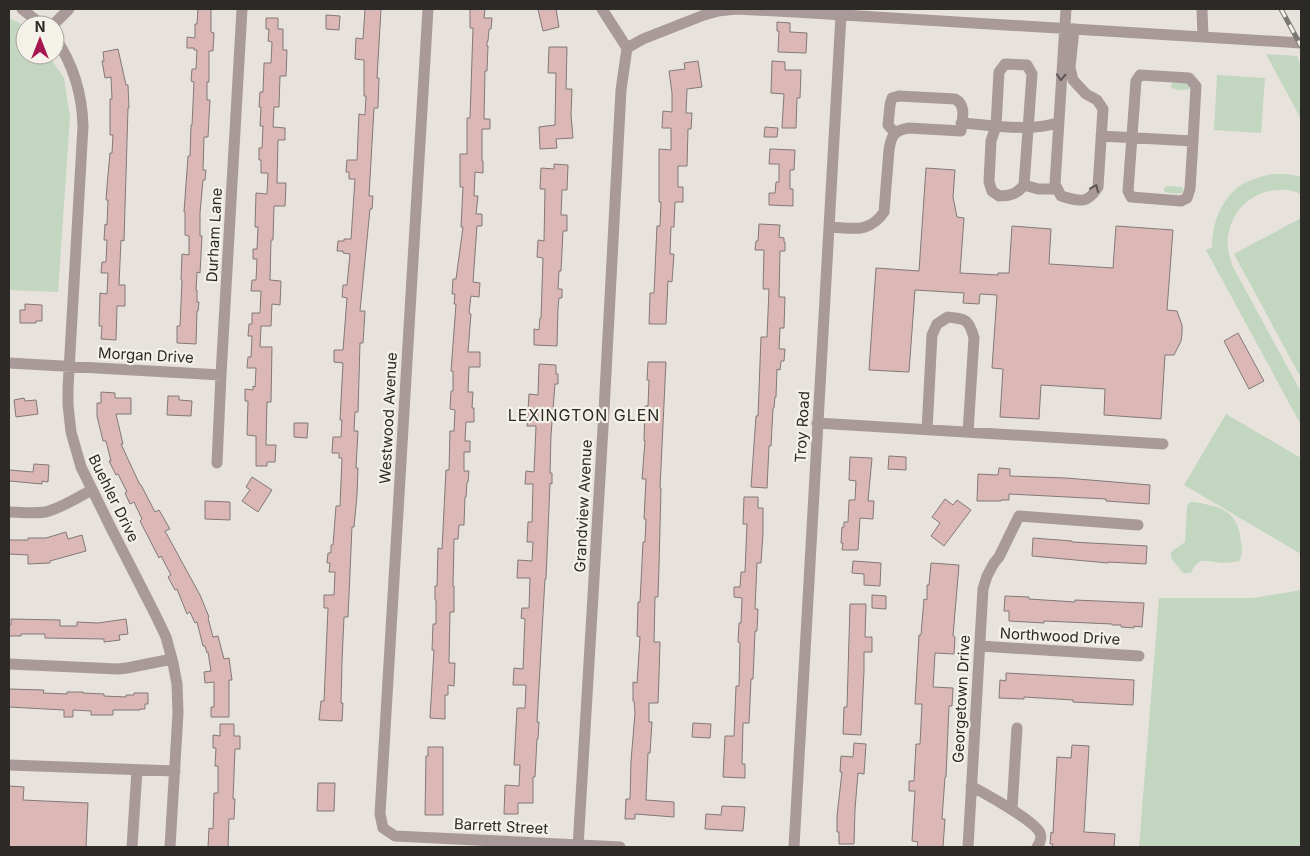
<svg xmlns="http://www.w3.org/2000/svg" width="1310" height="856" font-family="Inter,sans-serif">
  <style>
    .green { fill: #c3d6c0 }
    .building { fill: #dbb7b5; stroke: #827978 }
    .lines { fill: none; stroke-linecap: round; stroke-linejoin: round }
    .minor { stroke: #a99999; stroke-width: 11 }
    .rail-casing { stroke: #7a7873; stroke-width: 5 }
    .rail { stroke: #f4f1e9; stroke-width: 3; stroke-dasharray: 9; stroke-linecap: butt }
    .oneway { stroke: #5d5655 }
    .labels { text-anchor: middle; dominant-baseline: central; stroke-width: 4.5; stroke-linejoin: round; paint-order: stroke }
    .street-label { font-size: 15px; fill: #2b2a27; stroke: #f4f1e9 }
    .neighbourhood-label { font-size: 16px; letter-spacing: 1px; fill: #2b2a27; stroke: #f4f1e9 }
  </style>
  <rect width="100%" height="100%" fill="#e7e3dc"/>
  <path class="green" d="M9,18L25,26V55H48L64,78L70,117L58,292L9,290Z
    M1266,54L1297,56L1301,65V119Z
    M1217,75L1265,78L1261,133L1214,130Z
    M1174,82L1188,83L1191,88C1186,91 1175,91 1171,87V84Z
    M1272,174H1289L1301,177V194C1294,191 1286,189 1278,190C1248,191 1225,218 1228,248C1229,255 1231,261 1233,267L1301,392V425L1206,250L1212,247C1212,225 1220,202 1238,187C1248,180 1260,177 1272,174Z
    M1167,186L1181,187L1183,188V192C1179,195 1168,194 1164,191V188Z
    M1301,218V378L1234,254Z
    M1226,414L1301,458V554L1184,485Z
    M1190,502C1196,502 1202,503 1209,505C1231,509 1239,521 1241,542C1242,549 1243,555 1239,561C1234,562 1228,563 1222,563C1208,562 1198,555 1191,573H1183L1171,558V552L1185,542L1187,506Z
    M1301,590V847H1139L1159,598H1253Z"/>
  <path class="building" d="M198,9H211V32L214,33L213,51H209V82H207V100H210L208,137H204L203,170H206L205,180H203L200,213V236H202L200,273L197,272L196,290H197V302H199L198,311H197L196,344L177,343V326H180L182,280H181L182,254L189,255V236L185,235V212H184L188,156H190L191,125H192L194,82L191,81L192,69H196L197,50H194V48H187V37L195,38V24H197Z
    M365,9H381L377,78H379L378,108H374L369,196H373L372,209H370L360,311H365L363,343H360L358,412H355L354,431H358L356,468H358L357,495L354,527H352L348,617H344L342,661L341,703H343L342,721L319,720L321,701H324L328,608H324V595H334L335,572H329L330,563H327L328,553H331V545H333L336,506H340L342,458H339V453H332L333,437H341L342,420H340L343,363L334,362V350H343L347,298L342,297L343,285H347L350,254L343,253V251H337L338,241H344V239H351L355,179H349V172H346L347,160H357L359,114L365,115L366,96H364V60L355,59L356,38L363,39Z
    M470,9H485L484,18H492L491,29H489L488,41H487V46H488L487,71H485L484,119H490V129H482V161H483V173L475,172L474,196H478L476,214H482V226H477L473,282L480,283L479,297L471,296L469,313L471,314L468,352H480V367H469L468,392H473L472,408H474V422H466L465,441H470V452H464V471H469L468,482H467L466,497H465L464,525H459L458,539H454L453,586H454V612H450L449,663H455L454,686L448,685V695H445V719L430,718L434,650H432L433,624H436V600H435V586H437L438,548L442,549L446,470H449L450,431H454L455,410L450,409L451,391H453V371H451L456,304H454L455,294H452L453,279H456L463,227H461L463,187H460V154H467V118H470L473,28H470Z
    M538,9H556L559,27L543,31Z
    M326,15L340,16L339,30L326,29Z
    M266,18H278V29H283V50H287L286,76H280L279,107H274L273,127L285,128V140H278L277,183H286L285,206H274L273,240H271L270,280L281,281L280,305L272,304L271,326H261L260,347H272L271,402H267L266,445H276L275,462H267V466H256V436L247,435L248,401H245V389L253,390V386L255,387L256,368H247L248,357H251L252,336H248L249,324H252V313H260L261,291H251L252,280H256L257,259H253V249H257L258,227H255L256,193L267,194L268,173H261V160H259V148H262L263,126H260L261,107H259L260,92H263L264,63H271L272,42L268,41L269,29H266Z
    M777,22L790,23V32L807,33L806,53L778,52L779,31H777Z
    M549,47H567L566,89H572L571,115L573,138L556,139L557,148L540,149L539,127L555,125L556,73H548Z
    M118,49L126,85H128L129,108H128L124,241L121,240L119,285H125V306H117L116,340L101,339L102,326H99L100,293L107,294L108,273H101L102,262H106L107,240H104L105,224L107,225L108,200H106L107,186L110,153H112L113,135H110V99H112L111,77L105,78L102,61H104L103,52Z
    M698,61L702,87L687,89L686,113H692L691,129H688L687,166H678V187H683V202H675L674,227H671L670,254H674L672,282L668,281L666,324H649L650,293H654L657,226H660L661,202H659V149L671,150V128H662L663,111L672,112V93L669,71L685,69L684,63Z
    M772,61L785,62V70H801L800,98H797L796,128H782L784,94L771,93Z
    M765,127L778,128L777,137H764Z
    M770,149L795,150L794,170H790V189H793V206L769,205V193H775L776,182H779V164H769Z
    M554,164L568,165L567,190H562L561,215H567V231H563L561,271H559L558,289H562V298H559L558,308L557,346L534,345V329L539,330L540,318H541L543,258L537,257L538,240L544,241L545,189H540L541,168L554,169Z
    M926,168L955,170L953,197L957,217L964,218L960,273L998,275V273H1009L1012,226L1051,229L1049,264L1113,268L1116,226L1173,230L1167,310L1177,311L1182,325V333L1181,341L1174,355H1165L1161,419L1104,415L1105,389L1041,385L1039,419L1000,417L1003,369L992,368L997,295L980,294L979,304L963,303L964,293L915,290L909,372L869,370L876,268L919,271Z
    M759,224L780,225L779,237L784,238V242H785V251H780L779,297H785L784,328H780L779,349H785L784,361H781L780,370L777,369L776,397H775L774,408H773L771,446H769L767,488L751,487L756,416H758L761,337H767L769,289H763L764,250H755L756,241H758Z
    M25,304L42,305V321H36V323H20V310H25Z
    M1238,333L1264,381L1249,389L1224,341Z
    M648,362H666L660,488H661L659,566L658,597H655L654,642H660L659,676L658,703H649V722H652L650,753H648L646,800L674,802V817L635,814V819H625L626,799H630L631,761L635,713L634,701H633V682L637,683L640,637L637,636L638,602H640L643,542H645L646,519H644L646,479H642L645,441H644L645,406H648L649,380H647Z
    M539,364L556,365V374H558V384H555L551,435L550,473H552V484L550,483L546,579H545L542,631L537,722H539L538,739H537L535,777H533V803H518V814H504L505,785L519,786L520,765H514L517,708H525L526,685H513L514,668L523,669L525,619L521,618L522,608H529L530,578H517L518,560L532,561L533,542H527L528,522H532L533,484H525L526,471L534,472L536,426H527L529,394L538,395Z
    M101,392L115,393V398H131V414H116L123,444H121L140,485H141L155,512L159,510L170,529L165,531L200,595L209,617L208,618L213,637L218,636L224,659L229,658L232,680H229V717H211V707H214V682L205,683L204,672L211,671L208,652L207,653L205,646H203L197,622L195,623L190,612L187,614L177,589L175,590L168,577L171,575L161,556L159,558L140,521L142,519L134,502L130,504L125,493L127,492L118,474L116,475L109,461H111L106,441H103L97,416V403H101Z
    M168,396H179V400L192,401L191,416L167,415Z
    M24,398L25,401L36,400L38,414L16,417L14,400Z
    M294,423H308L307,438L294,437Z
    M889,456L906,457V470L888,469Z
    M850,457L872,458L868,501H874L873,519L860,518L858,550H842L843,543H841L842,527H844V522H848L849,500H855L856,481L849,480Z
    M34,464L49,465L48,482L42,481V484L9,481V470L33,472Z
    M999,468L1010,469V476L1066,478L1150,485L1149,504L1106,501V499L1009,494V500H1001V501H977L978,474L998,475Z
    M252,477L272,490L258,512L242,501L250,490L246,487Z
    M744,497H758V508H763V533L761,563H757L755,609H758L757,631H755L753,679H751L749,723H743L742,764H745V778L723,777L725,736H734L736,686H739L740,643L738,642L739,623H741L742,598L734,597V587H740L741,572H745L747,524H743Z
    M945,499L953,505L957,500L971,510L944,546L931,536L940,523L932,517Z
    M205,501L230,502V520L205,519Z
    M66,532L68,539L82,535L86,551L50,561V563L28,564V555L9,554V540H28V538H46Z
    M1033,538L1072,541V542L1147,546L1146,564L1108,562V563L1032,556Z
    M853,561L881,563L880,586L864,585V574L852,573Z
    M931,563L959,565L953,636L955,637L954,654L935,653L933,687L953,688L952,706H949L946,777H945L942,819H945L943,847H917L918,842L912,841L915,791H909V781H914L916,744H920L922,704H915L919,635H921L924,599L927,600V585H929Z
    M872,595L886,596V609L872,608Z
    M1005,596L1029,597V599L1075,602V600L1144,603L1142,627L1134,626V628L1121,627V625H1112V624L1044,621V623L1009,621V611H1004Z
    M850,604H866L865,637H872V652H864V671L861,735L843,734L844,707H847Z
    M11,619L60,620V626H77V622L98,623L126,619L128,634L119,635L120,640L104,642V639L45,638V634H21V636H9V625H11Z
    M1006,673L1134,680L1133,705L1073,702V700L1024,697V699L999,698L1000,680L1006,681Z
    M9,689L44,690L43,693L67,694V692H83V693L104,694V696L126,697V695H134V693H148V704H145V709H140V710H113V715H91V711L73,710V717H64V710L9,707Z
    M693,723L711,724L710,738L692,737Z
    M220,724H234V736H240V749H235L233,799H235L234,819H229L228,847H208L209,828L213,829L214,793H218V766H215L216,748H213V735L220,736Z
    M854,743L866,744L864,774L858,773L855,809L854,844H839V832H837V816L842,772H840L841,756L853,757Z
    M1072,745L1089,746L1084,832L1115,834L1114,847H1052L1053,844H1050L1051,832L1053,833L1057,757L1071,758Z
    M428,747H443V815H425L426,756H428Z
    M318,783H335L334,811H317Z
    M9,786L24,787L23,800L88,803L86,847H9Z
    M722,806L745,807L743,831L705,829L706,814L721,815Z"/>
  <g class="lines">
    <path class="minor" d="M22,9L42,25
      M428,9L380,814L383,828L395,836L620,847
      M602,9L627,48
      M1066,9L1055,184L1061,196C1079,201 1087,205 1098,187L1103,109L1097,100L1086,94L1073,80L1070,68L1074,29
      M1202,10L1203,37
      M53,25L69,9
      M55,38C74,65 82,93 83,126L68,388V405L71,432L81,467L110,526L155,614L166,637L173,663L177,684L178,713L170,847
      M627,48L643,39L704,15L718,11L736,9L795,12L1301,43
      M1005,64L1027,65L1032,74L1024,185C1017,194 1010,196 999,196L992,191L989,182L991,141L996,126L999,72Z
      M961,123C993,125 1027,132 1058,123
      M1101,136L1193,141L1190,189L1187,198L1181,201L1131,197L1128,191L1136,81L1140,75L1189,78L1196,86L1193,141
      M1024,185L1038,189H1057
      M829,227C852,228 869,234 884,212L889,150C891,136 894,130 909,128L961,131C962,120 967,105 955,99L899,96L892,98L890,105L888,125L895,133
      M9,363L221,375
      M817,423L1163,444
      M927,430L932,335L937,324L948,317C966,319 969,319 974,338L968,432
      M217,463L221,375L242,9
      M9,512C21,512 33,514 45,512C60,509 78,497 92,490
      M980,646L1139,656
      M9,664L118,669L127,668L172,659
      M9,765L175,771
      M971,786C984,793 1035,821 1040,833C1042,838 1040,843 1037,847
      M1012,809L1017,728
      M132,847L137,770
      M578,847L604,411L621,90L627,48
      M794,847L841,15L839,9
      M968,847L983,589L987,576L994,563L999,557L1019,516L1138,525"/>
    <defs>
      <path id="rail" d="M1281,9L1301,46"/>
    </defs>
    <use href="#rail" class="rail-casing"/>
    <use href="#rail" class="rail"/>
  </g>
  <defs><path id="oneway-chevron" d="M-2-3.5L2.5 0L-2 3.5" fill="none" stroke-width="1.6" stroke-linecap="round" stroke-linejoin="round" transform="scale(1.25)"/></defs>
  <g class="oneway">
    <use href="#oneway-chevron" transform="translate(1061 77) rotate(93)"/>
    <use href="#oneway-chevron" transform="translate(1095 188) rotate(-68)"/>
  </g>
  <g class="labels">
    <g class="street-label">
      <text transform="translate(214 235) rotate(-87)">Durham Lane</text>
      <text transform="translate(146 355) rotate(3)">Morgan Drive</text>
      <text transform="translate(388 418) rotate(-87)">Westwood Avenue</text>
      <text transform="translate(802 427) rotate(-87)">Troy Road</text>
      <text transform="translate(114 498) rotate(64)">Buehler Drive</text>
      <text transform="translate(583 506) rotate(-87)">Grandview Avenue</text>
      <text transform="translate(1060 636) rotate(3)">Northwood Drive</text>
      <text transform="translate(961 699) rotate(-87)">Georgetown Drive</text>
      <text transform="translate(501 826) rotate(3)">Barrett Street</text>
    </g>
    <g class="neighbourhood-label">
      <text x="584" y="415">LEXINGTON GLEN</text>
    </g>
  </g>
  <rect width="1310" height="856" fill="none" stroke="#2b2a27" stroke-width="20"/>
  <g transform="translate(40 40)"><circle r="24" fill="#f4f1e9" stroke="#a4a19b"/>
  <path d="M0-4L9 19L0 12L-9 19Z" fill="#a71551"/>
  <text y="-8" font-size="14" font-weight="bold" text-anchor="middle" fill="#2b2a27">N</text>
  </g>
</svg>
